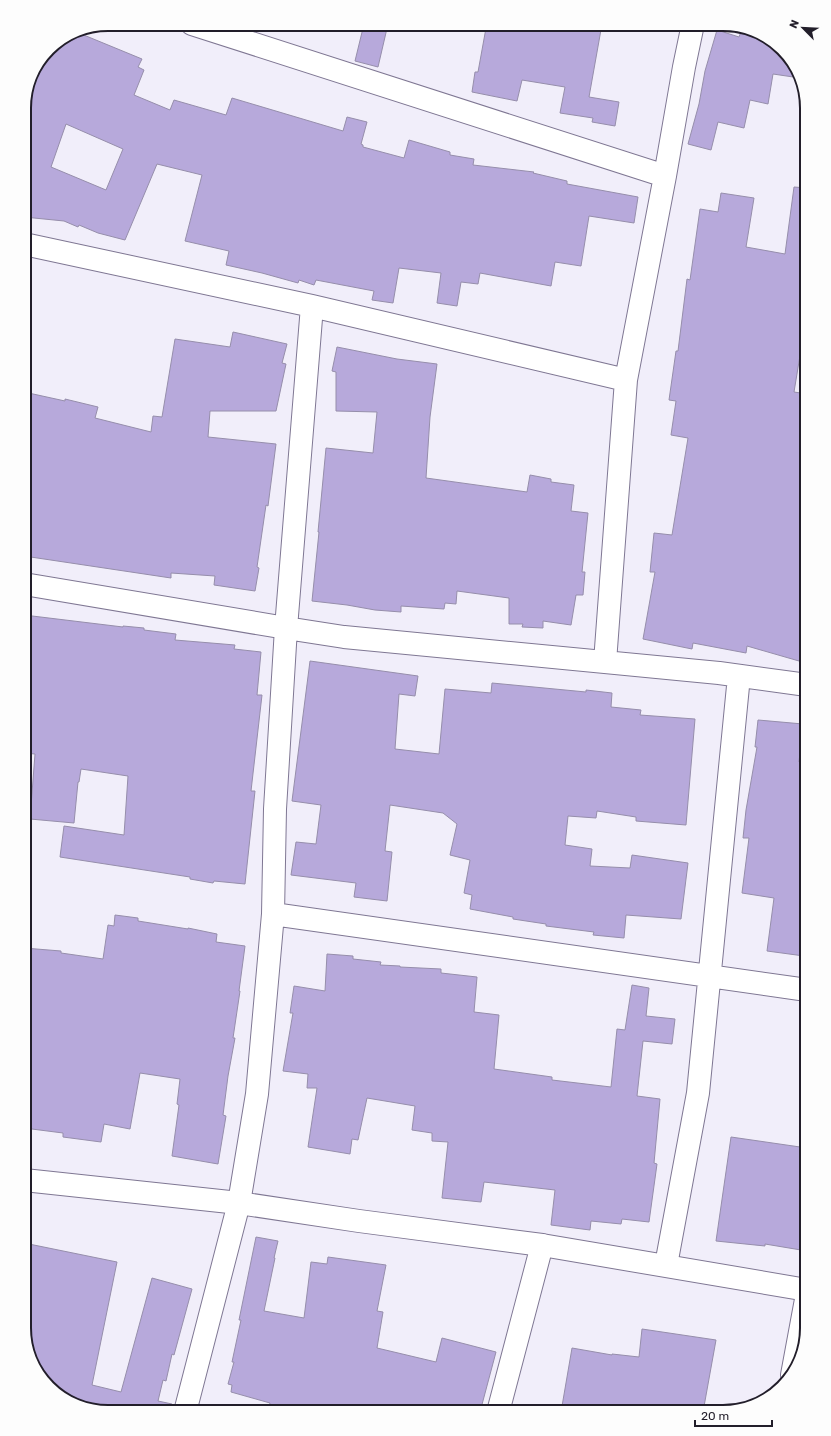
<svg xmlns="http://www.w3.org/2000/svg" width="831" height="1436" font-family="Rubik,sans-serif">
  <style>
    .building { fill: #b7a9db; stroke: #968eab; fill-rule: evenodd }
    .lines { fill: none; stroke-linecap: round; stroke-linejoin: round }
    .street-casing { stroke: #7f7793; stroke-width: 24 }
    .secondary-casing { stroke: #7f7793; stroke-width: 24 }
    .street { stroke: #fff; stroke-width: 22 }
    .secondary { stroke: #fff; stroke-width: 22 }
    .rim { fill: none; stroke: #221e2a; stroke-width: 2 }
  </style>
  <rect width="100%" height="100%" fill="#f1eefa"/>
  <path class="building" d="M364,24H388L378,67L355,61Z
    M490,24H602L589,97L619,102L615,126L592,122L593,118L560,113L565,87L522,80L517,101L472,92L475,72H478L486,28L490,29Z
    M742,29L770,38L798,71L800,78L773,74L768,104L750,100L744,128L718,122L711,150L688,144L699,104L705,71L717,30L739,37Z
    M74,31L142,59L138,67L144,70L134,95L170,110L174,100L226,115L232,98L343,131L347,117L367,122L361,144L363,145V147L404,158L409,140L450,152V155L474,159L473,165L534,172L533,173L567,181V184L638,197L634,223L589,216L581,266L555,262L551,286L480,273L478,284L461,282L457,306L437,303L441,273L399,268L393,303L372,300L374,291L316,280L314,285L299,280L298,283L262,273L226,265L229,251L185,241L202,175L157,164L125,240L98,233L79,225L78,227L64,221L24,217V103L30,76L48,49ZM66,124L123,149L106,190L51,167Z
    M794,187L807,188V313L794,392L807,394V487L801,542L807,544V634L799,661L747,646L746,653L693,643L692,649L643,639L655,572H650L654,533L672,535L688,438L671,435L676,401L669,400L676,351H678L687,279L690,280L700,209L718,212L721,193L754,198L746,247L785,254Z
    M233,332L287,344L282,363L286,364L276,411H210L208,437L276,444L268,506L266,505L257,567L259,568L255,591L214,585L215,576L171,573V578L24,556V392L65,401V399L98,407L95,418L151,432L153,416L162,417L175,339L230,347Z
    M337,347L397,359L437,364L430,417L426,478L527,492L530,475L551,479V482L574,485L571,511L588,513L582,572H585L583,595H576L571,625L543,621V628L522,627L523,624H509V598L457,591L456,604L445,603L444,609L401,606V612L375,610L347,605L312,601L319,532H318L326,448L373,453L377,412L336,411V372L332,371Z
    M24,615L123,627V626L144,628V630L176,634L175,640L235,645L234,649L261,652L257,695H262L251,791H255L245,884L214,881L213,883L190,879V877L60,857L64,826L124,835L128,776L81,769L79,782H78L74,823L30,819L35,754L24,753Z
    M310,661L418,676L415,696L399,694L395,749L439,754L445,689L491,693L492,683L586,692V690L612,693L611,707L641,710L640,715L695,719L686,825L636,821V817L597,811L596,818L568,816L565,845L592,849L590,866L630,868L632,855L688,863L681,919L626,915L624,938L593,935L594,932L546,926V924L513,919V917L470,909L472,895L464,893L470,860L450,855L457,824L443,813L390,805L385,851L392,852L387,901L354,897L356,883L291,875L296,842L316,844L321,805L292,801Z
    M758,720L803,724L799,762L807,763V935L804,956L767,951L774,898L742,893L749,838H743L746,810L757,747H755Z
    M115,915L138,918V921L188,929V928L217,934L216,942L245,946L239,991H240L233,1038H235L228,1076L223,1115L226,1116L218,1164L172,1156L179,1105L177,1104L180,1079L140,1073L130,1129L104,1124L101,1142L63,1137V1133L24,1128V948L61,951V953L103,959L108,925L114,926Z
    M327,954L353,956V959L381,962L380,965L400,966V967L441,969V973L477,977L474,1012L499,1015L494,1069L552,1077V1080L611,1087L617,1029L625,1030L632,985L649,988L646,1016L675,1019L672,1044L643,1041L637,1096L660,1099L654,1163L657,1164L649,1222L622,1219L621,1224L591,1221L590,1230L551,1225L555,1190L484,1182L481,1202L442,1198L448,1142L432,1141V1133L412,1130L415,1106L367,1098L358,1140L352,1139L350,1154L308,1147L317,1088H307L308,1074L283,1071L293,1013H290L294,986L325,991Z
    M731,1137L807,1148V1251L765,1244V1246L716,1241Z
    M256,1237L278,1241L274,1258H275L264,1311L304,1318L311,1262L327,1264L328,1257L386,1265L377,1311L383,1312L377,1348L436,1362L442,1338L496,1352L480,1412H268L270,1403L231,1392L232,1385L228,1384L234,1362H232L241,1320H239Z
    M24,1243L117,1262L92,1385L121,1392L152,1278L192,1289L174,1355L172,1354L166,1381L163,1380L158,1401L172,1404L171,1412H103L62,1398L33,1365L24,1328Z
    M642,1329L716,1340L703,1412H561L572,1348L612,1355V1354L639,1357Z"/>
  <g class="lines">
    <defs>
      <path id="street" d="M192,24L665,176
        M24,244L312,306L626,380
        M24,584L286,628L344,637L719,673L807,685
        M605,662L626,380L665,176L684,67L693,24
        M273,914L807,990
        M666,1265L698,1093L739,676
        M792,1375L807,1294
        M185,1412L239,1203L257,1094L273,914L275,809L286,628L312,306
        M498,1412L542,1245"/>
      <path id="secondary" d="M24,1180L239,1203L359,1221L542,1245L807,1290"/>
    </defs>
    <use href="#street" class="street-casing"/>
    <use href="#secondary" class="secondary-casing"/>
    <use href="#street" class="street"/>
    <use href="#secondary" class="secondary"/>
  </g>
  <path d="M0 0H831V1436H0ZM108 31H723A77 77 0 0 1 800 108V1328A77 77 0 0 1 723 1405H108A77 77 0 0 1 31 1328V108A77 77 0 0 1 108 31Z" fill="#fdfdfd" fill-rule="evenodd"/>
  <path class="rim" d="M108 31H723A77 77 0 0 1 800 108V1328A77 77 0 0 1 723 1405H108A77 77 0 0 1 31 1328V108A77 77 0 0 1 108 31Z"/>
  <g transform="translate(803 28) rotate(294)" stroke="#fdfdfd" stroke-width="3" paint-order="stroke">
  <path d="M0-3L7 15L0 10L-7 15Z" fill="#221e2a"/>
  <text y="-6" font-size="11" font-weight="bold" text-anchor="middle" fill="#221e2a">N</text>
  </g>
  <path d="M695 1420v6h77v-6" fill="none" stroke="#221e2a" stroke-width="2"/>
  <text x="701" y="1420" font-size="12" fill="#221e2a" stroke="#fdfdfd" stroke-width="3" paint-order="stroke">20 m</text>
</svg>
